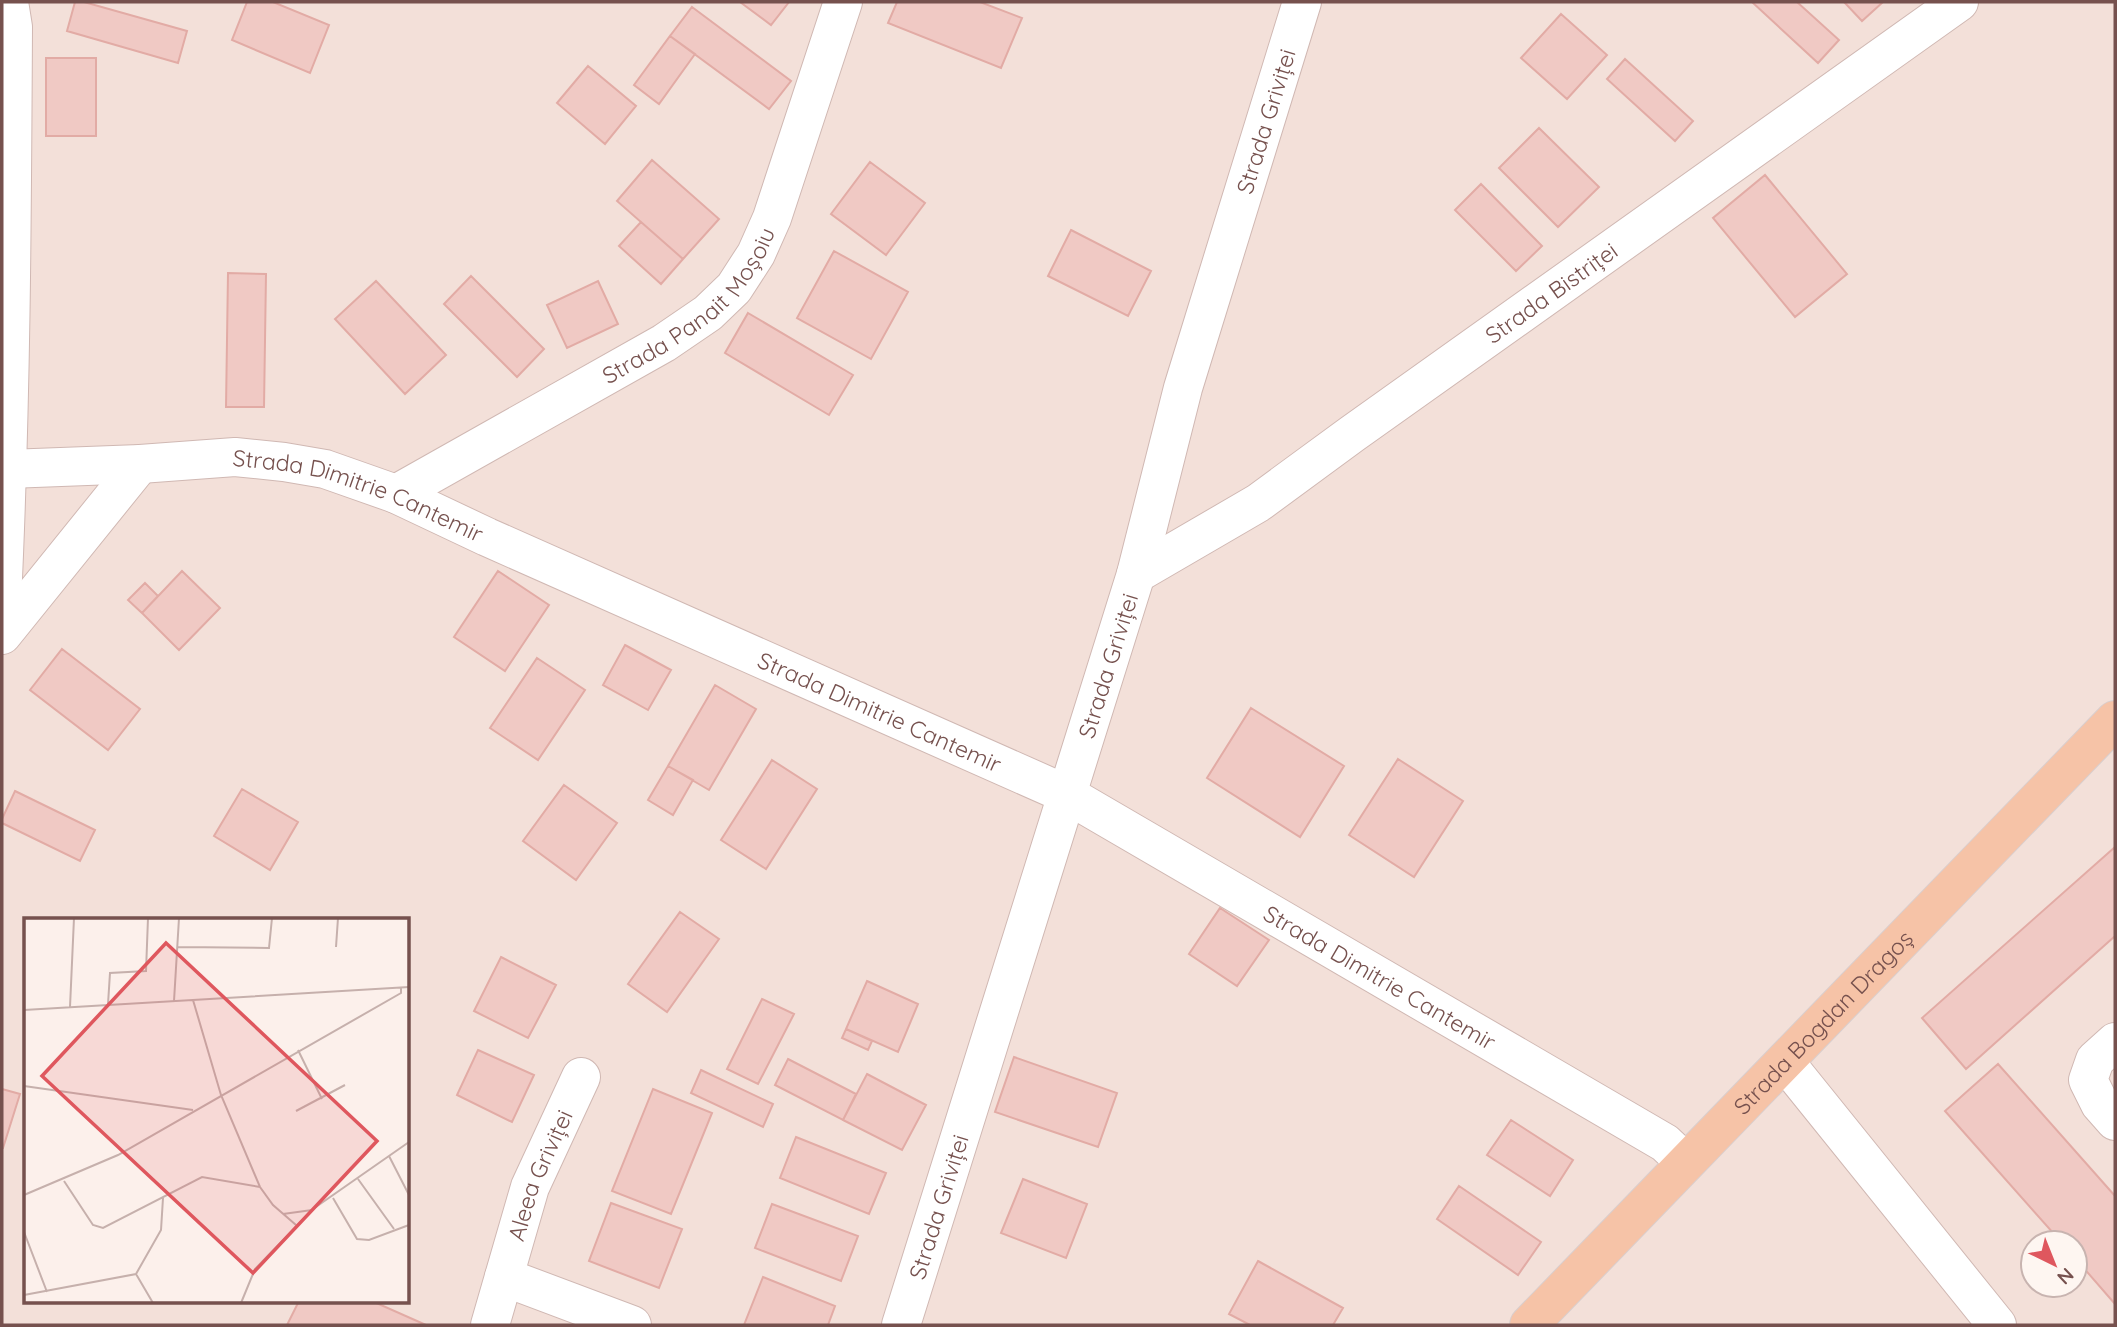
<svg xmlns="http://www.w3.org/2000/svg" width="2117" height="1327" font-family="Quicksand,sans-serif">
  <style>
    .residential { fill: #f3e0d9; fill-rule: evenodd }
    .building { fill: #f0c9c4; stroke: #e2aba5; stroke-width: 2 }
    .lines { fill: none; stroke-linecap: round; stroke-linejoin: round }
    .minor-casing { stroke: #d0b8b3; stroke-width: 40 }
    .primary-casing { stroke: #d9cecd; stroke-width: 40 }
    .minor { stroke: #fff; stroke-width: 38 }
    .primary { stroke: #f6c3a7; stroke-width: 38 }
    .labels { text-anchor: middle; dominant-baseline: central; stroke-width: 5; stroke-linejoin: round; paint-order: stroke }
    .street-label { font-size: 23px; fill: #76514e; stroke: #fef6f1 }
    .inset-road { fill: none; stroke: #c6b0ac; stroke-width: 2 }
    .view { fill: #df575e; fill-opacity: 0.15; stroke: #df575e; stroke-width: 3.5 }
    .inset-edge { fill: none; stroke: #76514e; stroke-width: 3.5 }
  </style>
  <rect width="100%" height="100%" fill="#fcf0eb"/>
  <path class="residential" d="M2,2H2115V1325H2ZM26,919H408V1301H26ZM2033,1243H2075V1285H2033Z"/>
  <path class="building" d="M75,2H84L187,31L178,63L67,31Z
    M247,2H273L329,25L310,73L232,40Z
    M740,2H789L771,25Z
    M897,2H980L1022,18L1001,68L888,23Z
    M1752,2H1797L1839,40L1818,63Z
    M1844,2H1883L1862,21Z
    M692,7L791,81L769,109L670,36Z
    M1561,14L1607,55L1567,99L1521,58Z
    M670,36L695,54L659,104L634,85Z
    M46,58H96V136H46Z
    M1625,59L1693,121L1675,141L1607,79Z
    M588,66L636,106L605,144L557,103Z
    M1539,128L1599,187L1558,227L1499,168Z
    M652,160L719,219L683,259L617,201Z
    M870,162L925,203L886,255L831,214Z
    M1765,175L1847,274L1795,317L1713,218Z
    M1481,184L1542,246L1516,271L1455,210Z
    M641,222L683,259L661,284L619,246Z
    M1071,230L1151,271L1128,316L1048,276Z
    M834,251L908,292L871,359L797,318Z
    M228,273L266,274L264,407H226Z
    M471,276L544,349L517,377L444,304Z
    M376,281L446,355L405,394L335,319Z
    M598,281L618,324L567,348L547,305Z
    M748,313L853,375L829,415L725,353Z
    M182,571L220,608L179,650L142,613Z
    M498,571L549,605L505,671L454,637Z
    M145,583L158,596L142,613L128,600Z
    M625,645L671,670L648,710L603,685Z
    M62,649L140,709L108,750L30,690Z
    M537,658L585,690L538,760L490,728Z
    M715,685L756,709L709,790L668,766Z
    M1251,708L1344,766L1300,837L1207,778Z
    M1398,759L1463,801L1414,877L1349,835Z
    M772,760L817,789L766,869L721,840Z
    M668,766L693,780L673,815L648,800Z
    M564,785L617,823L576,880L523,841Z
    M242,789L298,822L270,870L214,836Z
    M15,791L95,830L80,861L2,823V819Z
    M2115,847V936L1966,1069L1922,1018Z
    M1220,908L1269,940L1237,986L1189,954Z
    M680,912L719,939L667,1012L628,984Z
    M501,957L556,985L528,1038L474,1011Z
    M867,981L918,1004L898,1052L846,1029Z
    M762,999L794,1014L758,1084L727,1069Z
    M846,1029L872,1041L868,1050L842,1038Z
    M478,1050L534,1075L512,1122L457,1095Z
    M1014,1057L1117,1093L1098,1147L995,1112Z
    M788,1059L856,1094L843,1120L775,1085Z
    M1998,1064L2115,1196V1304L2075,1258V1243H2062L1945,1111Z
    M701,1070L773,1104L763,1127L691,1093Z
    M867,1074L926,1105L902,1150L843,1120Z
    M2,1089L20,1094L3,1148H2Z
    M653,1089L712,1113L671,1214L612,1191Z
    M1511,1120L1573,1160L1550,1196L1487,1155Z
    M796,1137L886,1173L869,1214L780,1178Z
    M1023,1179L1087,1204L1066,1258L1001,1233Z
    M1459,1186L1541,1242L1518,1275L1437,1219Z
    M611,1203L682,1229L659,1288L589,1261Z
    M772,1204L858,1236L841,1281L755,1248Z
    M1258,1261L1343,1308L1333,1325H1250L1229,1314Z
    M763,1277L835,1306L828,1325H744Z
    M299,1301H372L426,1325H287Z"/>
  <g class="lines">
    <defs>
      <g id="minor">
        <path id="s1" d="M8,469L140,464L235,457L284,462L325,469L396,494L487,537L1066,794L1665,1143L1685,1162"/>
        <path id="s2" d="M396,494L664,343L708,313L734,288L756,254L772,218L843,2"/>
        <path id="s3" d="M1136,574L1258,503L1352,434L1959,2"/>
        <path d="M2,600C11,409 12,218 13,27L9,2"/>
        <path d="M2,635L140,464"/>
        <path d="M2115,1042L2095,1060L2088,1080L2100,1104L2115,1121"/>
        <path d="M1785,1062L1997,1325"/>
        <path d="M504,1277L632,1325"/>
        <path id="s4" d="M490,1325L530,1187L581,1077"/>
        <path id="s5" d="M901,1325L1136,574L1183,388L1302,2"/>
      </g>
      <g id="primary">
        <path id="s6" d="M1529,1325L2115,720"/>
      </g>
    </defs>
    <use href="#minor" class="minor-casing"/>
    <use href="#primary" class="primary-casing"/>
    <use href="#minor" class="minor"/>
    <use href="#primary" class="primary"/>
  </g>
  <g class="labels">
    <g class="street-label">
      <text stroke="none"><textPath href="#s5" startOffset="1258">Strada Griviței</textPath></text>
      <text stroke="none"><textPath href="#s3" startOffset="502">Strada Bistriței</textPath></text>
      <text stroke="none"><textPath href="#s2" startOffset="352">Strada Panait Moșoiu</textPath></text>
      <text stroke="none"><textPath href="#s1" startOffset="357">Strada Dimitrie Cantemir</textPath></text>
      <text stroke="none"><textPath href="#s5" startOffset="691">Strada Griviței</textPath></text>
      <text stroke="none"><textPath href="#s1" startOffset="924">Strada Dimitrie Cantemir</textPath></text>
      <text stroke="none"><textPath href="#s1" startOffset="1491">Strada Dimitrie Cantemir</textPath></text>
      <text stroke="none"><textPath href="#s6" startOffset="422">Strada Bogdan Dragoș</textPath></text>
      <text stroke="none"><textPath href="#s4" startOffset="158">Aleea Griviței</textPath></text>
      <text stroke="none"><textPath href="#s5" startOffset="124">Strada Griviței</textPath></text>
    </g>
  </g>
  <g transform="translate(24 918)">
    <rect width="385" height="385" fill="#fcf0eb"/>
    <path class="inset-road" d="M154,29L245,30L248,0M312,29L314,0M169,82L197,177L236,269L249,287L272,307M150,83L155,0M84,86L86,55L122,53L124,0M46,89L50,0M0,92L385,69M274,132L298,181M0,168L169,192M272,193L321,167M365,238L385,277M334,261L370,311M40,263L69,307L79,310L178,259L236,269M0,277L94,237L377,75V70M309,280L333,321L345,322L385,307M259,296L288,292M0,314L23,374M112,356L129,385M0,377L112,356L137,312L139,280M217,385L231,351L289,291L385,224"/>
    <path class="view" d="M142,25L353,223L229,355L18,158Z"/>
    <rect width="385" height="385" class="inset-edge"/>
  </g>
  <rect width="2117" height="1327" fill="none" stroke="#76514e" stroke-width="7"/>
  <g transform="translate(2054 1264) rotate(137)"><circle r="33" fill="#fef6f1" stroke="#c8b4b0" stroke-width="2"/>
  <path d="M0-5L12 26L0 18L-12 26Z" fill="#df575e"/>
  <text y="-10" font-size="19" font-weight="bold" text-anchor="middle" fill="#76514e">N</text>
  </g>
</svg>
